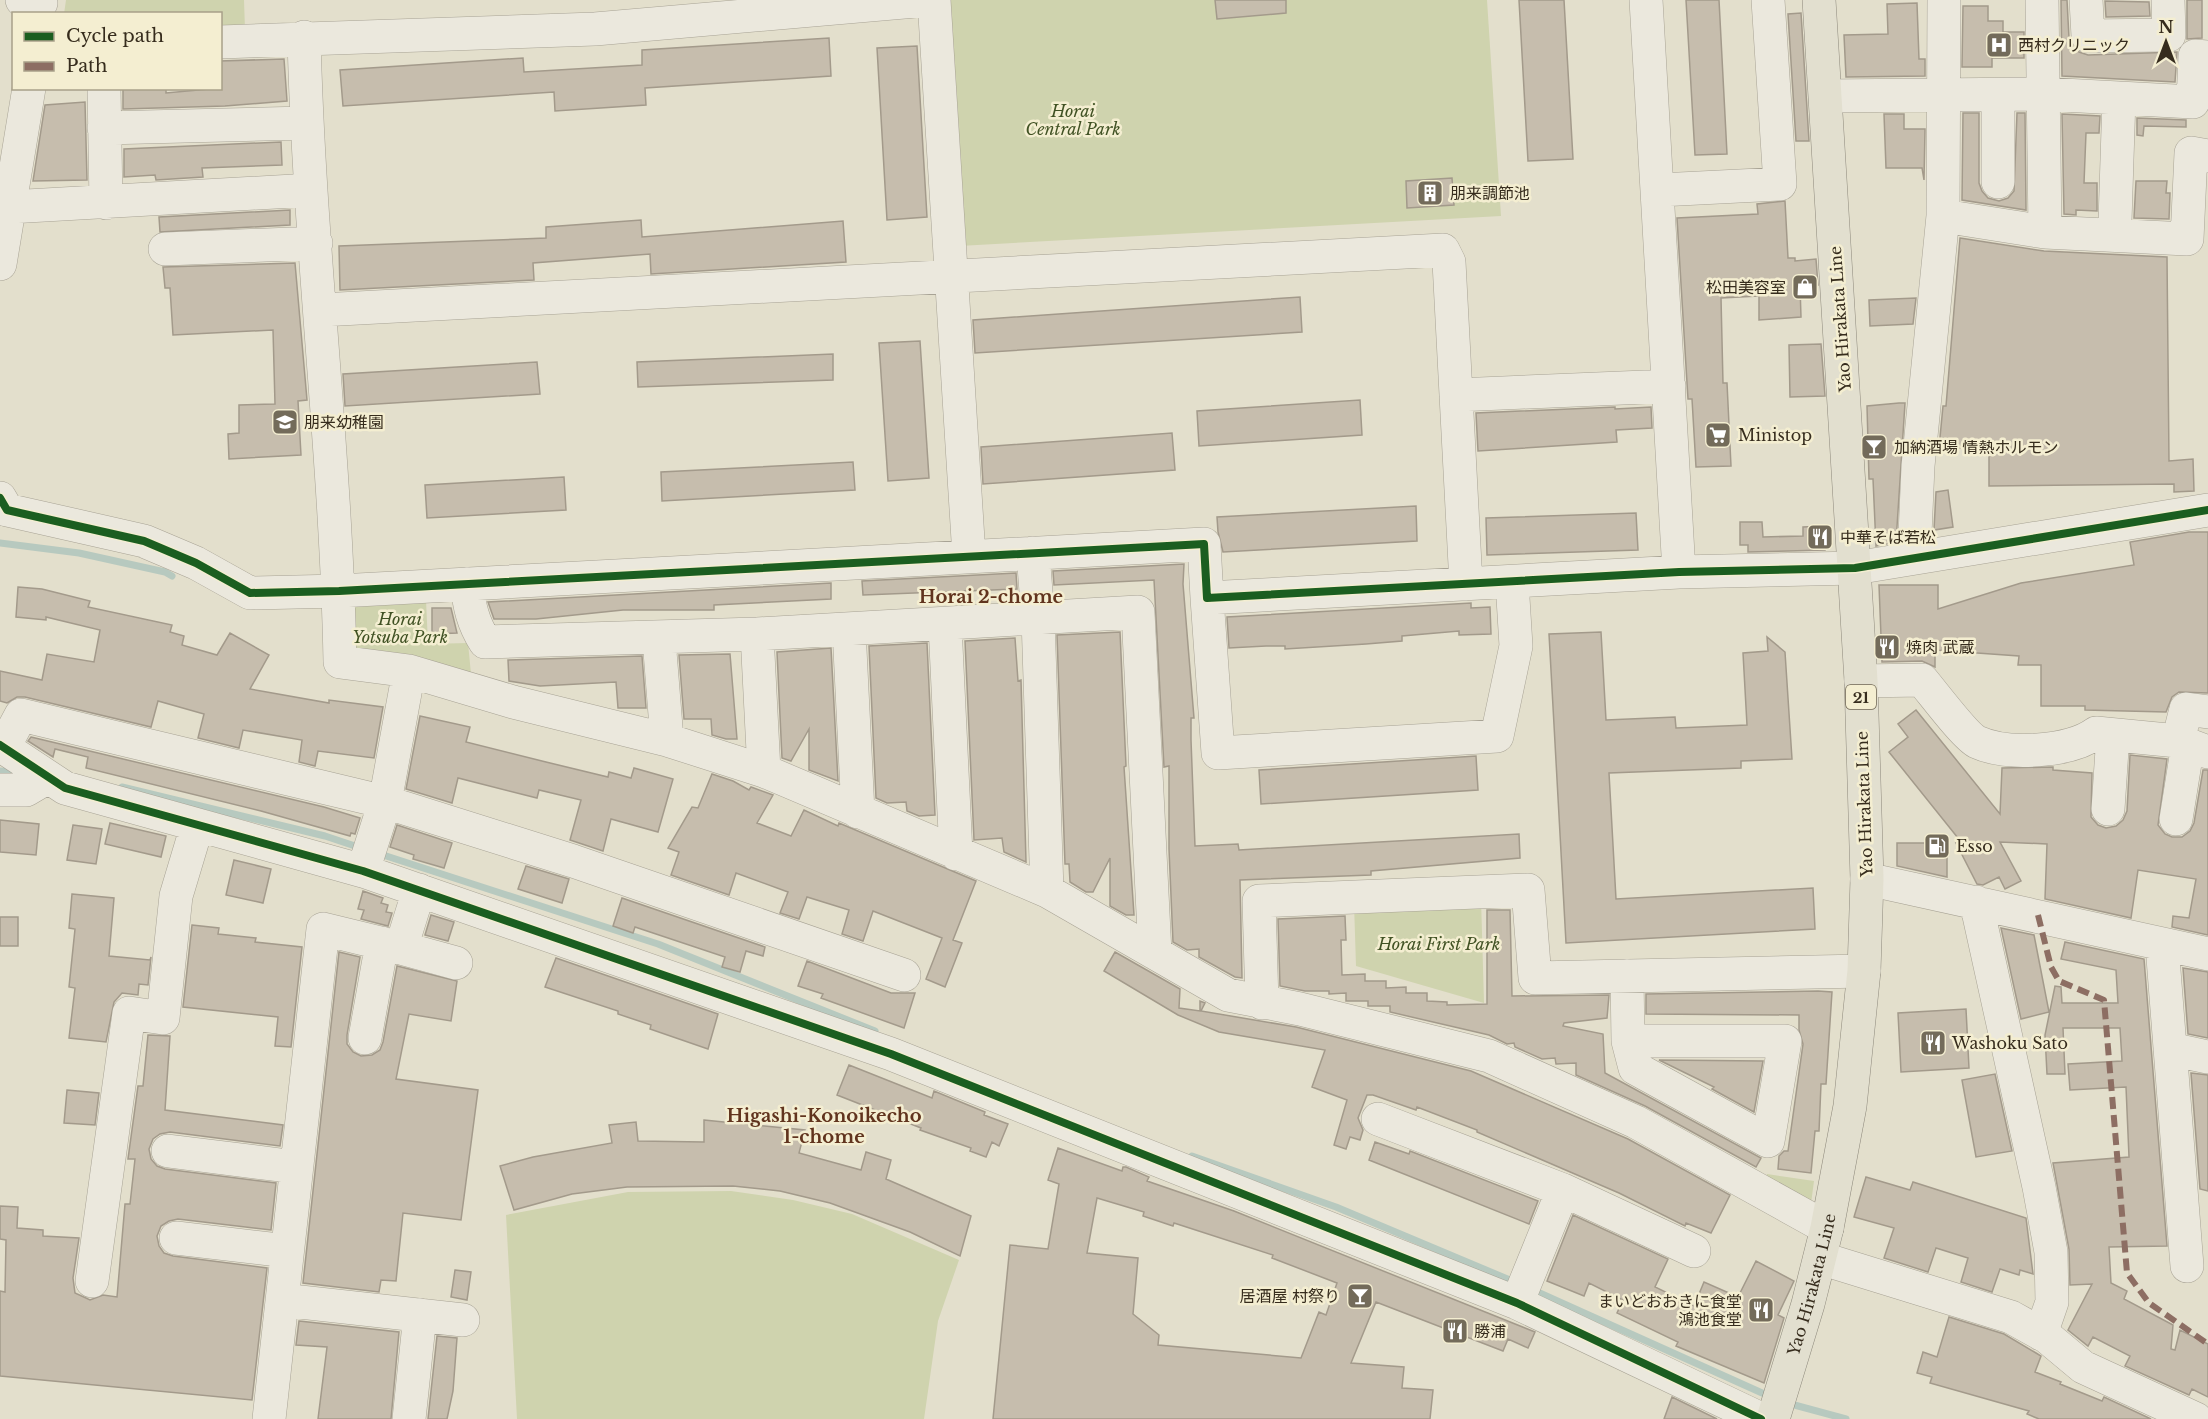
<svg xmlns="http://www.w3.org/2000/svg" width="2208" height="1419" font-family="'Libre Baskerville','Noto Sans JP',serif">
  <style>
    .green { fill: #cfd3ae }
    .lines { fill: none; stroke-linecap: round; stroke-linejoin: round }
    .stream { stroke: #b7c9bf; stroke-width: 7 }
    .building { fill: #c6bdad; stroke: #a39a8b; stroke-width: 1.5; fill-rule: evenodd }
    .minor-casing { stroke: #a8a395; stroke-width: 34 }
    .major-casing { stroke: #8e897c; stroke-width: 34 }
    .minor { stroke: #ebe8dd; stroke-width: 33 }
    .major { stroke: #e2dfcf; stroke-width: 33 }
    .quiet { stroke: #8d6e63; stroke-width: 6; stroke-dasharray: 12 6; stroke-linecap: butt }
    .cycleway-casing { stroke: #f4eed1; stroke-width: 11 }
    .cycleway { stroke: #1b5e20; stroke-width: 8 }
    .labels { text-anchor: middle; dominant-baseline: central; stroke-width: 5; stroke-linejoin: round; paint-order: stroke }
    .shield { fill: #f4eed1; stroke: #6f6653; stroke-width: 1.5 }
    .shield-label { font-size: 15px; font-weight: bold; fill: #362c1d }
    .poi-label { font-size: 16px; fill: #362c1d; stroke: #f4eed1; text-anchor: start }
    .park-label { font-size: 16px; font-style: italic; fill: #415224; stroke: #f4eed1 }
    .street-label { font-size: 16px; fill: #362c1d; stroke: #f4eed1 }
    .neighbourhood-label { font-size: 18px; font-weight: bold; fill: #61341e; stroke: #f4eed1 }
  </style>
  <rect width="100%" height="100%" fill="#e3dfcc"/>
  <path class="green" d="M66,0H244L245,30L221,31L220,14H64Z
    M946,0H1487L1501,216L959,246Z
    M426,600L428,644L468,643L471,674L351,650L346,603Z
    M1481,898L1484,1003L1356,966L1354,903Z
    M1767,1174L1814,1181L1810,1211L1763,1188Z
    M731,1191L793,1200L852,1214L959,1260L938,1321L924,1419H517L506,1215L628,1192Z"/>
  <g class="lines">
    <path class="stream" d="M0,543L79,553L165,572L172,576
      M0,771L12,772
      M122,787L325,836L361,848
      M377,853L658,944L875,1031
      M1192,1156L1336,1207L1517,1283
      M1533,1290L1771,1397
      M1787,1403L1846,1419"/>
  </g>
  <path class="building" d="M1215,0H1286V13L1217,19Z
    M1519,0H1564L1573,159L1528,161Z
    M1686,0H1719L1727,154L1695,155Z
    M2061,0H2067L2069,38L2079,52L2088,55L2177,52L2175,82L2062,76Z
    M2187,0H2202V38L2187,39Z
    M2105,1L2149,2L2150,16L2106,17Z
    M1917,3L1919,59H1925V76L1846,77L1844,35L1888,34L1887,4Z
    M1963,6H1988V21H2003V32H2024V58H1992V67H1962Z
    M1801,13L1809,141H1796L1788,14Z
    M829,38L831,76L645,88L646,105L555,111L554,92L343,106L340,70L523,58L524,72L642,65V50Z
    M917,46L927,217L887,220L877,48Z
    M284,59L287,101L225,106L123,109V88H166V93L220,88V61Z
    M85,102L87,180L33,181L45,105Z
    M1963,113H1979V183L1982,191L1988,198L1999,201L2008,198L2014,191L2017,113H2025L2026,210L1962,200Z
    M1884,114H1904V129H1925L1924,180L1922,168H1886Z
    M2062,114L2100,116L2099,133H2086L2084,183H2097V211L2076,210V215L2064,214Z
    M2137,118L2186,120V127L2144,126L2143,136L2137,135Z
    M281,142L282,165L202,168L203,177L156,180L155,175L124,177V149Z
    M1452,178L1454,205L1407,208L1406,181Z
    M2136,181H2167L2166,193H2170L2169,219L2134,218Z
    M1785,201L1788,258H1795V261L1816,259L1818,285L1800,286L1801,317L1759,320V296L1721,298L1723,383H1727L1731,466L1696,467L1692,399H1688L1677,218L1758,214L1757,204Z
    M290,210V225L160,232L159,217Z
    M641,220L642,237L843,221L846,262L651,274L650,254L533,263L534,280L340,290L339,246L546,238V227Z
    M1960,238L2044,251L2167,257L2169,461L2193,459L2194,491L2174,492V484L1989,486V448H1939L1943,406H1946Z
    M295,263L307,400L298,401L301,455L229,459L228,434L239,433V405L275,404L273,330L173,335L170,288H165L163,267Z
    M1300,297L1302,332L975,353L973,320Z
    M1916,298L1913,324L1870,326L1869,300Z
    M920,341L929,478L888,481L879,343Z
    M1821,344L1825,396L1790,397L1789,345Z
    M833,354V380L638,387L637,362Z
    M537,362L540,394L345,406L343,374Z
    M1360,400L1362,435L1199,446L1197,411Z
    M1899,403H1905L1896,542L1876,546L1873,479H1869L1867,406Z
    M1615,407V409L1651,407L1652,428L1616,430L1617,442L1478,451L1476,413Z
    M1172,433L1175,470L983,484L981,447Z
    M853,462L855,490L662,501L661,472Z
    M564,477L566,510L427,518L425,485Z
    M1948,490L1953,527L1934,530L1936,492Z
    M1416,506L1417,541L1223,552L1218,532L1217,517Z
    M1636,513L1638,550L1487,555L1486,518Z
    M1740,522H1762L1763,537L1803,536V527L1824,526L1825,550L1748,552V545H1740Z
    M2189,532H2208V693L2179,692L2172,697L2166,712L2085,710V706H2041V665H2018L2019,656L1935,650V667L1922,661L1882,662L1879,585H1938V609L2021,583L2134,565L2130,542Z
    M1184,564L1183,584L1194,718H1191V740L1195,846L1238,844L1239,850L1519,834L1520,858L1371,871V875L1240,880L1242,978L1235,977L1199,957V949L1187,950L1173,942L1169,849V766L1164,767L1154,580L1054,585L1053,571Z
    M1016,573L1017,589L863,595L862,581Z
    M831,583V599L714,605V610H623L536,619H494L488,602Z
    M18,587L42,589L90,601L88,607L172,625L170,632L184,636L182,645L217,655L230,633L269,655L250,689L329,703V700L383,707L374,758L318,751L315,766L299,762L302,740L243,730L239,748L198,738L204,714L158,701L151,727L25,697H17L7,703L0,701V671L42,680L47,654L94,662L100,630L46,617V620L16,617Z
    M1471,603V608L1490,607L1491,634L1459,635V631L1402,636V641L1366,644L1285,649V646H1266L1229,648L1227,617Z
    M432,608H451L457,633L432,634Z
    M1120,632L1126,766L1124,767L1134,915H1126L1110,906V858L1093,892H1086L1070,882L1069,864H1065L1057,635Z
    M1601,632L1606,720L1675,717L1676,728L1747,725L1743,653L1768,651L1767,637L1785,652L1792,759L1741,761V768L1609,773L1616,899L1813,888L1815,929L1566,943L1549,634Z
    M1015,638L1018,681L1021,680L1026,862L1004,852L1002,838L974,840L965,641Z
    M927,643L935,815L919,816L907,811L906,802L887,803L876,798L869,646Z
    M831,648L838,781L809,770V729L791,761L782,758L777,652Z
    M730,654L737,739H726L712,735L711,719H684L679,655Z
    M642,656L646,708H618L616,682L540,686L509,681L508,660Z
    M1916,710L2000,814L2002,768L2053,767V770L2092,773L2091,817L2098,825L2106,828L2116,826L2123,820L2127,811L2130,755L2167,759L2158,825L2165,834L2172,837H2182L2190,831L2194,823L2203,770H2208V935L2172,927L2173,916L2189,918L2196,879L2138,870L2131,918L2045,899L2047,844L2000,842L2021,881L2005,889L1999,877L1983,885L1977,884L1956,843H1962L1889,752L1908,737L1898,724Z
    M420,716L470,727L466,742L546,762L608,777L609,772L631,778L634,768L673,779L658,832L611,819L603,851L570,840L581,800L539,790L537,798L458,778L452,803L406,789Z
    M31,737L324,807L360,818L355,834L351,833L350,836L261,811L86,768L88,757L55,749L53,757L28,741Z
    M1476,756L1478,790L1261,804L1259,770Z
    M712,774L733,781L749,790L751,787L773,795L757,823L791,836L804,810L838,826L839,823L976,881L953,940L962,943L945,987L926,979L942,938L873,911L863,941L842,934L849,910L807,897L799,919L780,913L788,892L736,873L729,895L671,875L679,852L668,848L692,807L698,808Z
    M0,820L39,824L36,855L0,852Z
    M110,823L166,836L161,857L105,844Z
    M73,825L102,829L96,864L67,860Z
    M397,825L452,843L444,868L413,859L414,855L390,847Z
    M1897,843H1947V877L1897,866Z
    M234,860L271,869L263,903L226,895Z
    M526,866L569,879L562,903L518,889Z
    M363,891L383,898L381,903L388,905L386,912L392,913L388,926L361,919L364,910L358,909Z
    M72,894L114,898L109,956L150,960L151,957L148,985L139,984L138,995L122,993L114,1002L106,1042L69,1038L75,988L69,987L75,929L69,928Z
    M622,898L765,947L763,956L746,951L740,972L722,967L725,957L635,927L633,933L613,926Z
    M1487,910H1510L1512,996L1609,995L1607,1018L1564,1023L1563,1026L1603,1034L1605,1073L1761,1158L1756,1167L1645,1106L1576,1075V1063L1556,1064L1555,1058L1542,1059L1515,1047L1514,1043L1507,1044L1489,1035L1390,1012V1006H1368V1001H1346V993L1329,994V991H1305L1280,986L1278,919L1345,916L1346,940H1341L1342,975L1365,974V981H1386V988L1406,987V993H1427V1001L1447,1002V1005L1487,1004Z
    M431,915L454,922L448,941L425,935Z
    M0,917H18V946H0Z
    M192,925L219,928L218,934L256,938L255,942L302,947L291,1047L275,1046L278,1017L183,1007Z
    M2001,928L2034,935L2049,1012L2021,1019Z
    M2065,942L2144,959L2167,1246L2109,1247L2111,1283L2127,1291L2124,1299L2173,1325L2171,1349L2175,1350L2180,1330L2208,1344V1397L2192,1389L2189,1395L2125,1366L2130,1356L2093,1337L2088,1346L2068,1330L2092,1284L2070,1285L2069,1249L2053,1163L2129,1157L2126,1087L2070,1090L2068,1064L2122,1061L2120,1028H2063L2065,1074H2047L2045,1035L2055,986L2061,987L2062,1003H2118L2116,970L2061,959Z
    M339,952L360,957L347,1035V1044L353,1052L361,1056L372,1055L380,1050L383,1042L397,966L457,981L451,1021L409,1014L396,1079L478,1090L461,1220L403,1213L396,1281L381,1280L379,1292L303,1283Z
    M1115,952L1180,989L1179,1008L1200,1011V1001L1205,1003L1201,1011L1296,1027L1471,1071L1628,1139L1730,1195L1711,1233L1686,1223L1685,1226L1619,1193L1477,1132V1130L1417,1107L1416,1110L1373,1095H1367L1358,1118L1363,1130L1360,1140L1350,1137L1346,1149L1334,1145L1347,1100L1312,1087L1325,1050L1219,1032L1178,1015L1104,971Z
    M556,958L718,1014L708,1049L650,1029L651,1025L618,1014V1011L545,987Z
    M807,961L891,993H915L904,1028L821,998L823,994L798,986Z
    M2183,968L2208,972V1038L2188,1034Z
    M1818,991L1832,992L1826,1084H1821L1819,1131H1815L1811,1173L1778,1169L1779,1156L1784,1151H1788L1803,1044L1799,1030V1015L1646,1014V994Z
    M1966,1009L1969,1068L1901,1072L1898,1013Z
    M148,1035L170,1036L165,1110L283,1125L280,1146L170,1132L160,1134L153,1139L149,1149L151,1159L157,1166L165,1169L276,1183L271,1230L178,1219L169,1221L161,1226L157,1236L159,1246L164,1253L173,1256L267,1268L252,1400L0,1376V1291L5,1292L6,1240L0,1239V1206L18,1207L17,1228L43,1230V1236L79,1238L73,1278L75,1293L90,1300L103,1295L117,1297L125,1204H130L135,1159H128L138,1086H143Z
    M1659,1060L1763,1061L1754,1112L1712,1089L1714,1087Z
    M849,1065L932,1098L934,1091L985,1112L984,1115L1008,1124L999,1146L992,1142L986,1157L970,1151L971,1148L920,1130L921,1128L837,1095Z
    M2191,1073L2208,1075V1191L2200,1189Z
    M1995,1074L2012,1151L1976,1157L1962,1080Z
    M67,1090L99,1093L95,1125L64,1123Z
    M704,1120L805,1130L799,1153L861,1170L866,1152L891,1160L886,1179L971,1216L960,1256L910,1232L830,1203L780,1191L733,1186L627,1187L572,1194L514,1210L500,1166L533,1157L612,1143L609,1125L636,1122L638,1141L704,1142Z
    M1375,1142L1409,1154L1410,1151L1538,1201L1529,1224L1369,1160Z
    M1058,1148L1122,1171L1123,1167H1126L1149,1177L1147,1181L1234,1211L1535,1332L1528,1348L1508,1339L1503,1351L1376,1302L1351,1363L1404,1367L1402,1388L1433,1390L1430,1419H993L1010,1245L1048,1249L1059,1184L1048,1180ZM1097,1198L1144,1212L1143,1216L1173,1226L1174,1223L1273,1255L1272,1258L1337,1283L1326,1315L1319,1312L1301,1358L1158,1345L1159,1335L1133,1314L1138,1258L1087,1253Z
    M1866,1177L1910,1190L1913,1182L2026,1218L2033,1274L2020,1270L2019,1275L2000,1269L1992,1292L1961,1282L1968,1258L1936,1248L1928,1272L1884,1258L1894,1228L1854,1217Z
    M1573,1215L1668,1259L1655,1287L1694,1306L1704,1282L1738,1297L1756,1261L1794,1281L1778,1315L1784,1318L1764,1383L1676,1346L1678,1342L1617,1313L1623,1300L1589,1283L1584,1296L1547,1281Z
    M455,1270L471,1272L467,1300L451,1297Z
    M1949,1317L2004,1334L2036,1353L2041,1356L2035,1372L2061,1382L2060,1384L2102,1401L2104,1397L2151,1419H2039L2027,1414L2029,1411L1930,1383L1932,1377L1917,1373L1923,1352L1937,1357Z
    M299,1321L399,1332L391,1419H318L327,1347L296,1345Z
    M437,1336L457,1338L453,1391L447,1419H428Z
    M1672,1397L1717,1419H1664Z"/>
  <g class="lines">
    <defs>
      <path id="minor" d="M22,0L41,3
        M934,0L969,556
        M1646,0L1679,572
        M2042,0L2045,232
        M2086,0L2088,36L2169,35L2168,0
        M304,37C309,246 336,453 340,662L409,671L385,802L363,871
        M220,42L595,29L927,0
        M104,88L106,203
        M1998,95V182
        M1826,96L2044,94L2193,102L2195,56L2208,57
        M104,128L306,123
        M1659,190L1780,184L1768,0
        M9,207L311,190
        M1943,216L2045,232L2187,239L2191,153L2208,156
        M2115,221L2119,98
        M165,249L316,243
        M0,264L29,88
        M321,310L1443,250L1449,262L1466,584
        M1456,395L1669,386
        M0,498L7,510L144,541L196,563L250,593L339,591L1204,544L1207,598L1679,572L1855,568L2208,510
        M1033,553L1038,618L1047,891
        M1914,557L1918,466L1943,216L1944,0
        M467,584C469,606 473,623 485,642L757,634L1138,612L1155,953
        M1207,598L1218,753L1497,736L1516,646L1512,582
        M945,625L956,854
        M849,629L858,812
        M757,634L764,771
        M659,639L667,740
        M409,671L513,702L667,740L764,771L1047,891L1228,995L1300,1009L1489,1056L1636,1122L1827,1228
        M1861,681L1922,680C1933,693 1965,736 1977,742C2007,756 2070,752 2096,733L2178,741L2208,752
        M2178,741L2186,709L2208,712
        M0,745L65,788L363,871L891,1054L1517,1303L1761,1419
        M4,747L21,715L385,802L573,861L904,975
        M0,790H26L48,777
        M2108,809L2113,735
        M2176,819L2188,744
        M1867,879L2208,954
        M1976,902L2039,1187L2051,1252L2052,1302L2041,1334
        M2162,945L2187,1266
        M401,948L456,963
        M1627,976L1628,1041L1635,1068L1768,1141L1785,1041H1628
        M1262,1003L1259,901L1528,890L1535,978L1864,971
        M365,1038L382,943
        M2170,1049L2208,1057
        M1378,1119L1563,1190L1517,1303
        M168,1151L296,1167
        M1563,1190L1694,1251
        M176,1238L287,1251
        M1820,1258L2011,1317L2047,1337L2083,1367L2196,1419
        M92,1281L129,1013L163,1018L176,896L197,826
        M282,1300L463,1320
        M269,1419L323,929L401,948L419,890
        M409,1419L420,1315"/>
      <g id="major">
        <path id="s1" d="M1773,1419L1808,1304L1827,1228L1850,1106L1864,971L1867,879L1861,681L1819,0"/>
      </g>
    </defs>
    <use href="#minor" class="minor-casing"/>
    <use href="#major" class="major-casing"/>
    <use href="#minor" class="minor"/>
    <use href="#major" class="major"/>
    <path class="quiet" d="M2038,915L2051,967L2059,981L2104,1000L2127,1273L2149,1303L2208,1344"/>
    <defs>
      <path id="cycleway" d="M0,498L7,510L144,541L196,563L250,593L339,591L1204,544L1207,598L1679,572L1855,568L2208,510
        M0,745L65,788L363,871L891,1054L1517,1303L1761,1419"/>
    </defs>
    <use href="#cycleway" class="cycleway-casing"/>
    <use href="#cycleway" class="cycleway"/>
  </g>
  <defs>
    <symbol id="hospital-square" viewBox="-11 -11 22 22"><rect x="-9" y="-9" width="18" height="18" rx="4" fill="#736b5a" stroke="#f4eed1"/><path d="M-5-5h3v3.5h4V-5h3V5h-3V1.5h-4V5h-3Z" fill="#fff"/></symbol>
    <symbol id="building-square" viewBox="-11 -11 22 22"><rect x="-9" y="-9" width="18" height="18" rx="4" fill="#736b5a" stroke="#f4eed1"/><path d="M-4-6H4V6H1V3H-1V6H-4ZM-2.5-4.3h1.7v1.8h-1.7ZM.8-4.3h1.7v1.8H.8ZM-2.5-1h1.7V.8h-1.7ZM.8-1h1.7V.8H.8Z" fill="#fff"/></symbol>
    <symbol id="shop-square" viewBox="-11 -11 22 22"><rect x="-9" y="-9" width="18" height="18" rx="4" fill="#736b5a" stroke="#f4eed1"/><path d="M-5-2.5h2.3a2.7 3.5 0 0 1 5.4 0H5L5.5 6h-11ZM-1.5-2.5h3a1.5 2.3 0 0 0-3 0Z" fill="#fff"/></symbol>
    <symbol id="school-square" viewBox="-11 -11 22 22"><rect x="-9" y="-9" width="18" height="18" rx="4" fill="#736b5a" stroke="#f4eed1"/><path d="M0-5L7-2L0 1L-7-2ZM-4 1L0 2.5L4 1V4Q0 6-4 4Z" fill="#fff"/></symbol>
    <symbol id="supermarket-square" viewBox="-11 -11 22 22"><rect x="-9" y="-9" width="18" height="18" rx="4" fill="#736b5a" stroke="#f4eed1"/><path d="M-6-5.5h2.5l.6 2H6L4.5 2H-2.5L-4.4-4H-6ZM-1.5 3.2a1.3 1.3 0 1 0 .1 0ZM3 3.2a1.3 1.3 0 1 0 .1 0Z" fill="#fff"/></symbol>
    <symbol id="bar-square" viewBox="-11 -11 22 22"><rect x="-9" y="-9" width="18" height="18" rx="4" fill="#736b5a" stroke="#f4eed1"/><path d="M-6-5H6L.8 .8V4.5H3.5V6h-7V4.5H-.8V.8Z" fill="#fff"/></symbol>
    <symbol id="restaurant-square" viewBox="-11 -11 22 22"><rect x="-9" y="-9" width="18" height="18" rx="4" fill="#736b5a" stroke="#f4eed1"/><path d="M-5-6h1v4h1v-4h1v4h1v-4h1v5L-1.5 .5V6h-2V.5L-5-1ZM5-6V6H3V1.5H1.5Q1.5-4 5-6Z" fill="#fff"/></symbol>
    <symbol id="fuel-square" viewBox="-11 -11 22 22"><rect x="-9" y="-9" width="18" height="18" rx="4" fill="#736b5a" stroke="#f4eed1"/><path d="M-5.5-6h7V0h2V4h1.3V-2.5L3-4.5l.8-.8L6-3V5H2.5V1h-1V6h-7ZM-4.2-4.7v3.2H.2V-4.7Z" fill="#fff"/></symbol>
  </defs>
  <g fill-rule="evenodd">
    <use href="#hospital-square" x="1984" y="30" width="30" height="30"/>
    <use href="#building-square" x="1415" y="178" width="30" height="30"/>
    <use href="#shop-square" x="1790" y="272" width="30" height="30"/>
    <use href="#school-square" x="270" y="407" width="30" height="30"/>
    <use href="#supermarket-square" x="1703" y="420" width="30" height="30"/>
    <use href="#bar-square" x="1859" y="432" width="30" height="30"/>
    <use href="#restaurant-square" x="1805" y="522" width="30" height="30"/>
    <use href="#restaurant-square" x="1872" y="632" width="30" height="30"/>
    <use href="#fuel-square" x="1922" y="831" width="30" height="30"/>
    <use href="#restaurant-square" x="1918" y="1028" width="30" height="30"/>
    <use href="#bar-square" x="1345" y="1281" width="30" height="30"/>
    <use href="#restaurant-square" x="1746" y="1295" width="30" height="30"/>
    <use href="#restaurant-square" x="1440" y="1316" width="30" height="30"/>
  </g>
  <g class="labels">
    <rect class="shield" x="1846" y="685" width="30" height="24" rx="4.5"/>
    <g class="shield-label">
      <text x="1861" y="697">21</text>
    </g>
    <g class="poi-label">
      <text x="2018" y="45">西村クリニック</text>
      <text x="1450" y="193">朋来調節池</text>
      <text x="1786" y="287" text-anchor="end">松田美容室</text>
      <text x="304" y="422">朋来幼稚園</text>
      <text x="1738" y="435">Ministop</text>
      <text x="1894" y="447">加納酒場 情熱ホルモン</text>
      <text x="1840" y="537">中華そば若松</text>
      <text x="1906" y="647">焼肉 武蔵</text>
      <text x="1956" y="846">Esso</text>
      <text x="1952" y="1043">Washoku Sato</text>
      <text x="1340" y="1296" text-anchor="end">居酒屋 村祭り</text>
      <text x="1742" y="1301" text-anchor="end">まいどおおきに食堂<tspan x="1742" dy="18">鴻池食堂</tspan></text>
      <text x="1474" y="1331">勝浦</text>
    </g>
    <g class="park-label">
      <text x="1073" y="111">Horai<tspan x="1073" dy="18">Central Park</tspan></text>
      <text x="400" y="619">Horai<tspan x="400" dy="18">Yotsuba Park</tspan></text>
      <text x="1439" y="944">Horai First Park</text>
    </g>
    <g class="street-label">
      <text transform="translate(1840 319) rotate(-94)">Yao Hirakata Line</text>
      <text transform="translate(1864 804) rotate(-92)">Yao Hirakata Line</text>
      <text stroke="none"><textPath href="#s1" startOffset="140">Yao Hirakata Line</textPath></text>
    </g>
    <g class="neighbourhood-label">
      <text x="991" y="597">Horai 2-chome</text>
      <text x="824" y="1116">Higashi-Konoikecho<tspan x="824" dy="21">1-chome</tspan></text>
    </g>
  </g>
  <rect x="12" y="12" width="210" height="78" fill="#f4eed1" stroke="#a8a089" stroke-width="1.5"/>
  <rect x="24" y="32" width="30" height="9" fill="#1b5e20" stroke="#a8a089" stroke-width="1.5"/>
  <text x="66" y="42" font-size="18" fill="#362c1d">Cycle path</text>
  <rect x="24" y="62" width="30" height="9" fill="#8d6e63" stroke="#a8a089" stroke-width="1.5"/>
  <text x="66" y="72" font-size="18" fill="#362c1d">Path</text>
  <g transform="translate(2166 42)" stroke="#f4eed1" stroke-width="4.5" paint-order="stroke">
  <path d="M0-4.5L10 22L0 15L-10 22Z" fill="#362c1d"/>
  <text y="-9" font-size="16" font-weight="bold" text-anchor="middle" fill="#362c1d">N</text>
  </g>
</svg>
